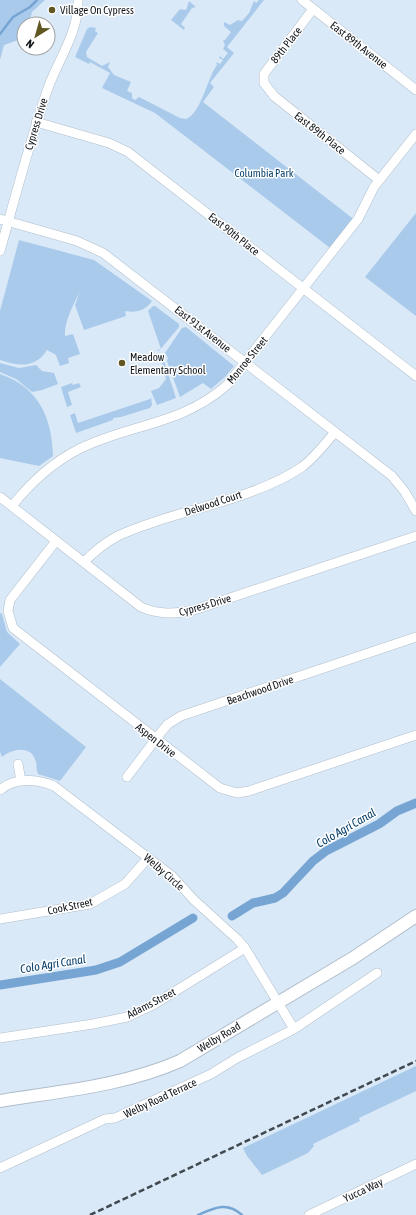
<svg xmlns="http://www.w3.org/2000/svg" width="416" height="1215" font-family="'Asap Condensed',sans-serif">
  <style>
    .green { fill: #a9caeb }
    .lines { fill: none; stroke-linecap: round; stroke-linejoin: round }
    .stream { stroke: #76a5d3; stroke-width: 2.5 }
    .canal { stroke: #76a5d3; stroke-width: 9 }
    .minor-casing { stroke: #b0becc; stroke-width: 10 }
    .tertiary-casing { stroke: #b0becc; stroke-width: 14 }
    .minor { stroke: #fff; stroke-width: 9 }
    .tertiary { stroke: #fff; stroke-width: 12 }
    .rail { stroke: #414950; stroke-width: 2.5; stroke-dasharray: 6 3; stroke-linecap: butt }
    .poi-dot { fill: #615723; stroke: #fff; stroke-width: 1.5 }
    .labels { text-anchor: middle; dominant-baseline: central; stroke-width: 3; stroke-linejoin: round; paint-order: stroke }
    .poi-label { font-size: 11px; fill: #10151a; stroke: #fff; text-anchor: start }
    .street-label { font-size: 11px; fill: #10151a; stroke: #fff }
    .park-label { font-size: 11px; fill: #0e446f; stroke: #fff }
    .water-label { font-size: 12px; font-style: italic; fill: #043d68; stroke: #fff }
  </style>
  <rect width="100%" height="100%" fill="#dae9f7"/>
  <path class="green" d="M0,0H45L32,12L29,24H24V38L4,45L0,60Z
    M259,0H264L227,47L234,53L210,83L214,87L203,102L356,221L334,251L155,113L102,88L110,73L90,62L89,64L75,57L87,29L90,27L96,28L95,31L98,33L86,52L87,57L102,66L110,62L108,67L114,75L131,82L127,91L132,93V98L135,100L139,97L180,118L186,119C202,112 207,78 217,65L216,62L220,64L223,60L219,58L220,56L223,59L228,53L223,49L225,45L223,40H225L231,32L224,26V22L230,25L238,20L242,21L249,13L254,1L256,3Z
    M189,1L196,7L192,8L181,24L185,28L184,30L171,20L180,9L186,10Z
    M416,213V316L365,277Z
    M19,240L94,260L152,301C145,311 136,313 125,311L126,316L84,330L75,305L80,291C74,304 64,321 65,336L73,334L80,354L68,358L69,363L60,366L56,355L47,350C35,369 18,366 0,360V311Z
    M153,306H155L179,324V327L159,351L157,350L161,349L148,311Z
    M186,327L234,366L226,376L211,389L203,383L180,397L167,361L168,358L165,353L182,328Z
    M160,355H162L176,398L157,405L151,391L159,388L166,379Z
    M0,363L19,368L36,365L42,371L54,373L58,384L42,390L32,392L16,379L0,372Z
    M0,374C39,387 52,418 53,456L39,466L0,458Z
    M72,383L73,385L79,383L81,387L68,392L72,405L67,407L61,387Z
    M151,397L152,405L150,408L121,417L113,418V420L76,433L70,415L75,413L78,423L150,399Z
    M0,613L2,614L7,632L20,644L0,667Z
    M0,679L86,747L60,781L38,774C36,770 37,766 36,762C32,745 13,748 2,757L0,752Z
    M416,1066V1091L359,1118L360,1121L313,1144L314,1146L308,1153L262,1175L247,1156L243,1148Z"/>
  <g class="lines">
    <path class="stream" d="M0,34L13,17L30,7L37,0
      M198,1215C214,1208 227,1201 242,1215"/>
    <path class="canal" d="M232,916L253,903L275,898L283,893L313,861L326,851L379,824L397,811L416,803
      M0,985L96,970L120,962L193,918"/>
    <defs>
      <path id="minor" d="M302,0L416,90
        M313,9L264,74V83L274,96L379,180
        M36,122L109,143L128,152L416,376
        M0,219L77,241L103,253L392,476L405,492L416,511
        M0,251C15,198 29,144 47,91C57,61 79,33 78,0
        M0,497L141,607C159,615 175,614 194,610L416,536
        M12,506C31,482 52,463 79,449C129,424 182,425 227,385L358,219L374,187L416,134
        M56,541L10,600L8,611L13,628L220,788L237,793L249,791L416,735
        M84,562C110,535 128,531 163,519C205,506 266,492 302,467C315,457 325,444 335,432
        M18,764L21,781
        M127,777L162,731L168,724L181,716L416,637
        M0,790C15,777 37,779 54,786L172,876L194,900L237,939L245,948L294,1029
        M0,919L90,904L125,884L148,858
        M0,1038L93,1024L127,1017L153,1005L245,948
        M0,1168L105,1119L115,1118L211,1074L237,1058L294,1029L377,973
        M309,1215L416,1164"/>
      <path id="tertiary" d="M0,1101C61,1091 123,1086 180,1061L353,958L416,916"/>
    </defs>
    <use href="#minor" class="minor-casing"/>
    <use href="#tertiary" class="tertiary-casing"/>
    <use href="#minor" class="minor"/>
    <use href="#tertiary" class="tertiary"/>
    <path class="rail" d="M90,1215L416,1061"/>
  </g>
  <g class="poi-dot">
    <circle cx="52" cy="10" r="4"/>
    <circle cx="122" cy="363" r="4"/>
  </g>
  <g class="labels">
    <g class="poi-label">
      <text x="60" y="10">Village On Cypress</text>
      <text x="130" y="357">Meadow<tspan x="130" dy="13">Elementary School</tspan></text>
    </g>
    <g class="street-label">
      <text transform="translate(286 45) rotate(-52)">89th Place</text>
      <text transform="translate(359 45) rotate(38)">East 89th Avenue</text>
      <text transform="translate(36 124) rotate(-73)">Cypress Drive</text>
      <text transform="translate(320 133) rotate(38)">East 89th Place</text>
      <text transform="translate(234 234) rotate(38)">East 90th Place</text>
      <text transform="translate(203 329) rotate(38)">East 91st Avenue</text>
      <text transform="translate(247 360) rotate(-51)">Monroe Street</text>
      <text transform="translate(213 503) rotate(-18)">Delwood Court</text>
      <text transform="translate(205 605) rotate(-16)">Cypress Drive</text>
      <text transform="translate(260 690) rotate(-19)">Beachwood Drive</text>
      <text transform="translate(156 740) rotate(38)">Aspen Drive</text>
      <text transform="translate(164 872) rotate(41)">Welby Circle</text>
      <text transform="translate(70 906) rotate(-12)">Cook Street</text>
      <text transform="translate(151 1003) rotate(-27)">Adams Street</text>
      <text transform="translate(219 1037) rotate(-31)">Welby Road</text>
      <text transform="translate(160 1098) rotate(-25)">Welby Road Terrace</text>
      <text transform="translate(363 1190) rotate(-25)">Yucca Way</text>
    </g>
    <g class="park-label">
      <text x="264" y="173">Columbia Park</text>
    </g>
    <g class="water-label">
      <text transform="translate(346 828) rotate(-30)">Colo Agri Canal</text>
      <text transform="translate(53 964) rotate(-9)">Colo Agri Canal</text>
    </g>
  </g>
  <g transform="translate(36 36) rotate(217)"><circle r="19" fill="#ffffff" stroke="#9fa1a3"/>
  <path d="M0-3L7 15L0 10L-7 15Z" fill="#615723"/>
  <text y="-6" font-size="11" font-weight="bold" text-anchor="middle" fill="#10151a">N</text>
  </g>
</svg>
